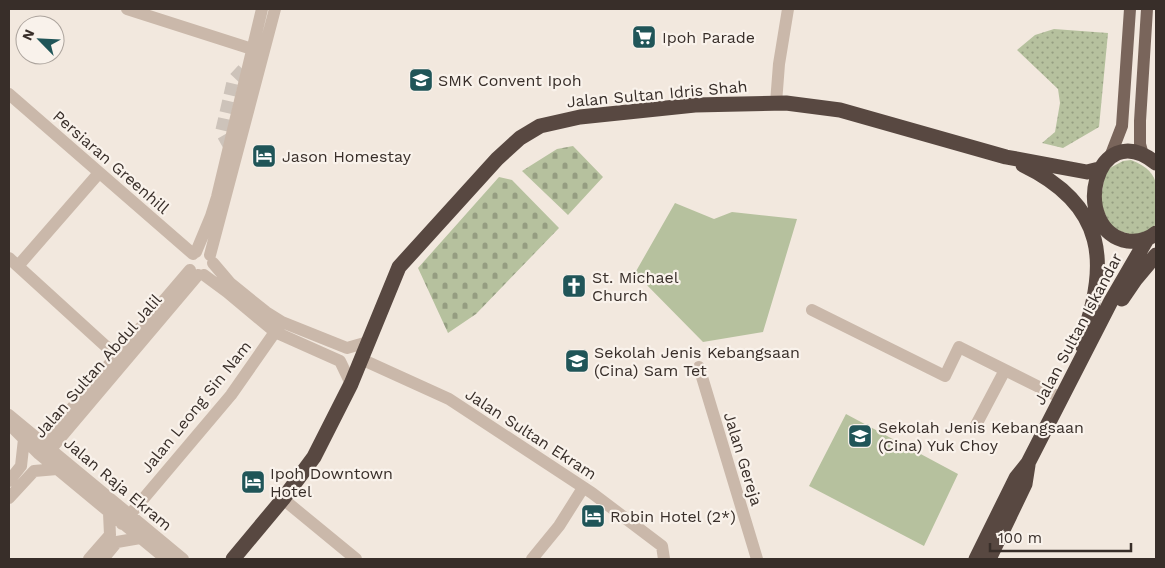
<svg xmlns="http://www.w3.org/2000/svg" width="1165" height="568" font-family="'Work Sans',sans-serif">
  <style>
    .grass { fill: url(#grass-dots) }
    .cemetery { fill: url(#cemetery-stones) }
    .pitch { fill: #b6c19e }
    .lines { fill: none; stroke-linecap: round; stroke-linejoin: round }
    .minor-tunnel { stroke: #cdc3ba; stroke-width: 12; stroke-dasharray: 12 6; stroke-linecap: butt }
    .minor { stroke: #cab8aa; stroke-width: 12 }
    .major { stroke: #79655b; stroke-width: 12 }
    .highway { stroke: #584841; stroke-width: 15 }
    .labels { text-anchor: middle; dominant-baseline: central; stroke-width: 4.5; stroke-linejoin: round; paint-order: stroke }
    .poi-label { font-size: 16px; fill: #382e29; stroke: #f9f2eb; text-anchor: start }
    .street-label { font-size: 16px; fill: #382e29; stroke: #f9f2eb }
  </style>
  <defs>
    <pattern id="grass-dots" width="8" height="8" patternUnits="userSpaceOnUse" patternTransform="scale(1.25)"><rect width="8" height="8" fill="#b6c19e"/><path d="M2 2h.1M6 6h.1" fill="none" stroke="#959d81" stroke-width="1.8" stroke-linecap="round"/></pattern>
    <pattern id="cemetery-stones" width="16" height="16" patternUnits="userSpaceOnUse" patternTransform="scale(1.25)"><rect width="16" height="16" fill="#b6c19e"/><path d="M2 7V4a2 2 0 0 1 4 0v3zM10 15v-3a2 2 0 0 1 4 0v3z" fill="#959d81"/></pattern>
  </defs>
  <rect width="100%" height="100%" fill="#f2e8de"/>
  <path class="grass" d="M1054,29L1108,33L1099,127L1063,148L1042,143L1055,132L1060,103L1058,89L1017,50L1035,35Z
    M1131,160C1165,173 1156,192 1156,223L1153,228L1138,237L1111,228L1100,202L1106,170L1123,161Z"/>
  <path class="cemetery" d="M573,146L603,177L568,215L522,171L557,149Z
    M499,177L512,180L559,228L476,314L448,333L418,268Z"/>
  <path class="pitch" d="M675,203L714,219L732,212L797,219L763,332L703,342L635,273Z
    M846,414L958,474L924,546L809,486Z"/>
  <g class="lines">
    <path class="minor-tunnel" d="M229,146L221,132L233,80L247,65"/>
    <path class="minor" d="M127,9L252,49
      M9,94L193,254
      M776,103L779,64L788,9
      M196,252L211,216L217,197L262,9
      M210,255L275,9
      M9,258L122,361
      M213,263L230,283L266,312L282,322L347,348L368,342
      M18,266L99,173
      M204,275L227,292L275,332L340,361L351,384
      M812,310L945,376L959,347L1057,396
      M361,359L449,399L592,493L662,546L664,559
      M699,367L757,559
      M9,415L183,559
      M9,424L39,454L166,559
      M976,425L1005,370
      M39,454L51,449L198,275
      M39,454L43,442L190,270
      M9,481L21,466L24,439
      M9,498L34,471L57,469
      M283,499L356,559
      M122,524L231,395L282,322
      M89,559L110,535L109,513
      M103,559L117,542L140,538
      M532,559L559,526L583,488"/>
    <path class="major" d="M1143,155L1140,144V121L1147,9
      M1110,157L1122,126L1130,9"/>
    <path class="highway" d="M1156,163C1094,114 1069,231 1128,241C1138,242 1148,240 1156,233
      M1023,165C1106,205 1111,264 1080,344
      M1122,299L1135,280L1156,255
      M233,559L283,499L314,457L351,384L399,267L497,159L520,138L540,126L580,117L695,105L786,103L840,110L1006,157L1087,172L1099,169
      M976,559L1016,478L1028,463L1111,301L1147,239
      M989,559L1025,484L1028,465"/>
  </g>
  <defs>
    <symbol id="supermarket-square" viewBox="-11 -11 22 22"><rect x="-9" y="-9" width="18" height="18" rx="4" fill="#205558" stroke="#f9f2eb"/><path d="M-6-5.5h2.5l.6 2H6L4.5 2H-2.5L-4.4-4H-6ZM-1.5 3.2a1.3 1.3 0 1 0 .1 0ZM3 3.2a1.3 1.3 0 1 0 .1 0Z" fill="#fff"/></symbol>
    <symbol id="school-square" viewBox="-11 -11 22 22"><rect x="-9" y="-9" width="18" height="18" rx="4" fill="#205558" stroke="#f9f2eb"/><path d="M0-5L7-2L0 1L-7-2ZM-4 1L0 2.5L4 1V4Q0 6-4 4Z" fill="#fff"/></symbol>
    <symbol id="hotel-square" viewBox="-11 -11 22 22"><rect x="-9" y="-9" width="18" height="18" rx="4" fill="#205558" stroke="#f9f2eb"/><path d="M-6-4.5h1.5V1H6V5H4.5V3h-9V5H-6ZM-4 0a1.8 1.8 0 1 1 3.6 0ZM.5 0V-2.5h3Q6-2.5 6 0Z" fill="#fff"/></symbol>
    <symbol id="church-square" viewBox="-11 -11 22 22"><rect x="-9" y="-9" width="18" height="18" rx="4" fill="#205558" stroke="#f9f2eb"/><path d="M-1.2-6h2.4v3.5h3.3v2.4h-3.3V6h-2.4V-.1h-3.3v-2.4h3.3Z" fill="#fff"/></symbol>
  </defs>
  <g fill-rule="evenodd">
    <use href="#supermarket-square" x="630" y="23" width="28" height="28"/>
    <use href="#school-square" x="407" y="66" width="28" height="28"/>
    <use href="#hotel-square" x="250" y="142" width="28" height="28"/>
    <use href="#church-square" x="560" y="272" width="28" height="28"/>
    <use href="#school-square" x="563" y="347" width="28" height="28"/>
    <use href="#school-square" x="846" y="422" width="28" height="28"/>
    <use href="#hotel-square" x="239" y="468" width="28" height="28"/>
    <use href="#hotel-square" x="579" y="502" width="28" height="28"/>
  </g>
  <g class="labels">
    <g class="poi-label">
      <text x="662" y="37">Ipoh Parade</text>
      <text x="438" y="80">SMK Convent Ipoh</text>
      <text x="282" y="156">Jason Homestay</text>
      <text x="592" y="277">St. Michael<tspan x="592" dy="18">Church</tspan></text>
      <text x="594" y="352">Sekolah Jenis Kebangsaan<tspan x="594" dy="18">(Cina) Sam Tet</tspan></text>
      <text x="878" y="427">Sekolah Jenis Kebangsaan<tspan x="878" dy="18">(Cina) Yuk Choy</tspan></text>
      <text x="270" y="473">Ipoh Downtown<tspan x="270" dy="18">Hotel</tspan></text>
      <text x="610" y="516">Robin Hotel (2*)</text>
    </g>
    <g class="street-label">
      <text transform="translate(657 94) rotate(-5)">Jalan Sultan Idris Shah</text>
      <text transform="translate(111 162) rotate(41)">Persiaran Greenhill</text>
      <text transform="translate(1078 329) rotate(-62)">Jalan Sultan Iskandar</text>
      <text transform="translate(98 366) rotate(-49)">Jalan Sultan Abdul Jalil</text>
      <text transform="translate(196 407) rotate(-51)">Jalan Leong Sin Nam</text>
      <text transform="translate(531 434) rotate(33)">Jalan Sultan Ekram</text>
      <text transform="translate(743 459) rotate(73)">Jalan Gereja</text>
      <text transform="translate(118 484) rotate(40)">Jalan Raja Ekram</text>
    </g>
  </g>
  <rect width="1165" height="568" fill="none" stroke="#382e29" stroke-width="20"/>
  <g transform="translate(40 40) rotate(294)"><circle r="24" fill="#f9f2eb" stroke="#aca49d"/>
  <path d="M0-4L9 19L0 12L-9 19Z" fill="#205558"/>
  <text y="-8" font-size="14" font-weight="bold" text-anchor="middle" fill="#382e29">N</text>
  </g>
  <path d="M990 543v8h141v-8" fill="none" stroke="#382e29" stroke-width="2.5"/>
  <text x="998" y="543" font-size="15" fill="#382e29" stroke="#f9f2eb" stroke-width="4" paint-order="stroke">100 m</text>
</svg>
